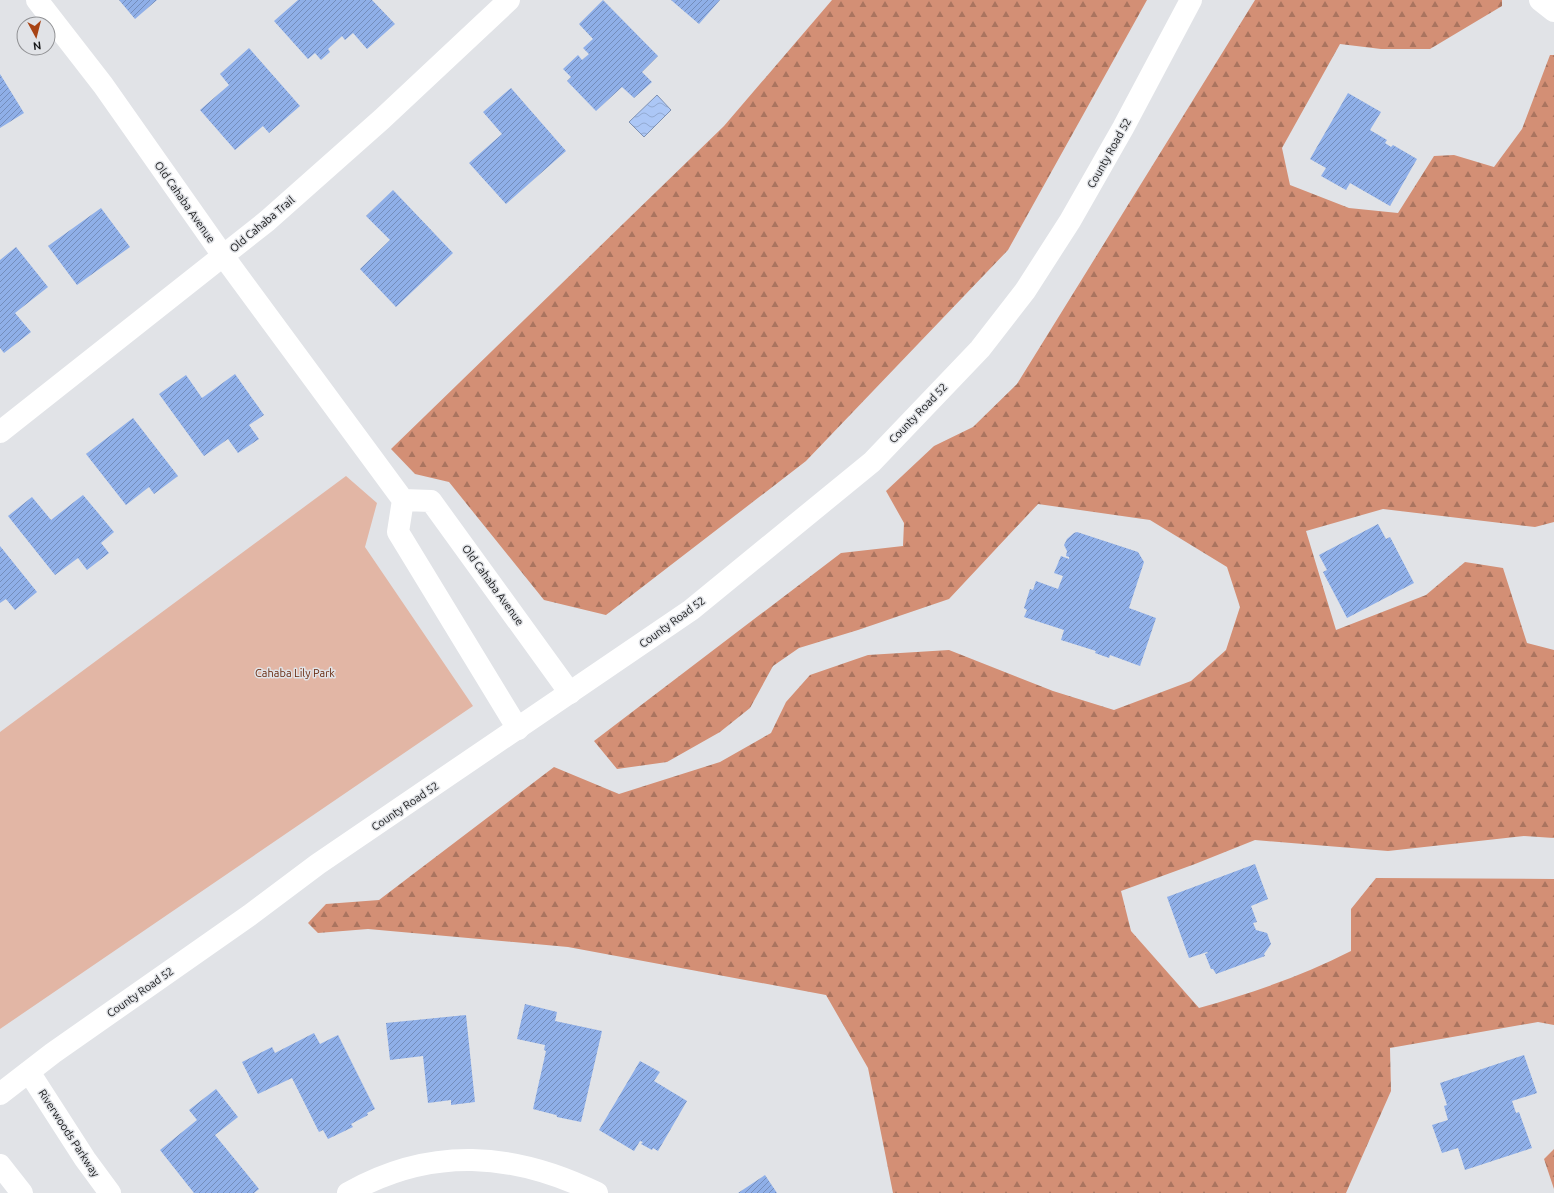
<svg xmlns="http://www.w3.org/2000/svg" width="1554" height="1193" font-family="Ubuntu,sans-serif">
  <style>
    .forest { fill: url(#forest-firs) }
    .green { fill: #e2b6a5 }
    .water { fill: url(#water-waves); stroke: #7f92b3 }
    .building { fill: url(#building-hatch) }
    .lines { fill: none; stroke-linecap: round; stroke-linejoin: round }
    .minor { stroke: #fff; stroke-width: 22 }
    .secondary { stroke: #fff; stroke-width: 22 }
    .labels { text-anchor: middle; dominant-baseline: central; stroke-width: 3; stroke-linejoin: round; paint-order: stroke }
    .street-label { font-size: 11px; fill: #161718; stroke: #e1e3e7 }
    .park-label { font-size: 11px; fill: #682a0f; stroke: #e1e3e7 }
  </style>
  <defs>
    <pattern id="forest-firs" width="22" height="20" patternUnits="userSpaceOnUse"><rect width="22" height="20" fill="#d38f75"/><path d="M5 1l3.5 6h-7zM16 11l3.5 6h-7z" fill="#aa745f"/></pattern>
    <pattern id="water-waves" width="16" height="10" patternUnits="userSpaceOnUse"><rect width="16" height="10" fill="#acc7f6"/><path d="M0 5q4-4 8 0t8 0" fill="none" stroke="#93aad2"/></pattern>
    <pattern id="building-hatch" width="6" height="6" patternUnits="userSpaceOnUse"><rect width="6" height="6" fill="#8fafe8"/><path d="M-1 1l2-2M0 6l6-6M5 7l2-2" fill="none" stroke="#748dbb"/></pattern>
  </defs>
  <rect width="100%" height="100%" fill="#e1e3e7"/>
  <path class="forest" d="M832,0H1147L1008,250L806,461L606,615L544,600L449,482L415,474L391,449L724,126Z
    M1255,0H1502V6L1430,49H1381L1340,44L1282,148L1290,185L1349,208L1398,213L1434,156L1454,155L1494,167L1522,129L1550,55H1554V522L1535,527L1383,509L1306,531L1336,630L1426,595L1465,562L1503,568L1527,643L1554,650V838L1524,836L1388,851L1255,840L1195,864L1121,891L1131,931L1199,1008C1252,993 1302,976 1351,951V909L1376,878L1554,879V1025L1538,1022L1390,1048L1391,1091L1346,1193H893L868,1068L826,995L568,947L368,929L318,933L308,923L326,904L379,900L554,767L619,794L720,762L771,733L786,702L810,675L868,655L949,650L1053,691L1114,710L1191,681L1226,650L1240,607L1227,567L1150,520L1038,504L949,599L858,630L799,648L773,666L750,708L720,732L667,762L617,769L594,741L841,553L903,546L904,523L886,491L934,446L973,427L1017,384Z
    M1554,1149V1189L1544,1159Z"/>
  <path class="green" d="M346,476L377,503L365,547L473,706L0,1029V732Z"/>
  <path class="water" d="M657,95L671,110L644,137L629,122Z"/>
  <path class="building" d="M119,0H157L135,19Z
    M298,0H372L395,24L367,49L353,33L345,40L342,36L328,49L330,52L321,60L315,53L308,59L274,21Z
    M603,0L658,56L642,72L652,82L634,98L622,87L596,111L567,81L571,77L563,69L578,55L582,60L589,54L583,48L593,39L579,24Z
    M671,0H720L699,24Z
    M249,48L300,106L269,133L263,126L235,150L200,110L229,85L220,74Z
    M0,74L24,113L0,128Z
    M511,88L566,151L506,204L469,163L502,134L483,112Z
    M1348,93L1381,112L1370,130L1387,140L1385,143L1391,147L1393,145L1417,159L1390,206L1350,183L1346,190L1321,176L1326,168L1310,159Z
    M393,190L453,253L396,307L360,269L390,240L366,216Z
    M101,208L130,247L77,285L48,246Z
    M16,247L48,287L15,313L31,332L4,353L0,348V260Z
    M235,374L264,415L249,425L259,439L238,453L228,439L204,456L159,394L186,375L202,398Z
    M133,418L178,476L154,494L149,487L126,505L86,454Z
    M83,495L114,532L101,543L109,553L87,570L78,558L55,575L8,516L32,497L51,520Z
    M1378,524L1386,539L1390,537L1414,583L1347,618L1323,572L1327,570L1319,555Z
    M1077,532L1138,552L1144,562L1129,608L1156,618L1140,666L1110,655L1109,658L1095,653L1096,651L1061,640L1064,630L1024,617L1027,610L1024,608L1030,589L1033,590L1036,581L1058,589L1063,576L1054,573L1061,556L1069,559V557L1066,556L1067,551L1064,545L1067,539L1074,533Z
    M0,546L37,592L15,610L6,599L0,603Z
    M1255,864L1268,899L1251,906L1257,922L1253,923L1256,930L1267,933L1271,944L1264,954L1265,956L1216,974L1213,969H1211L1205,954L1208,953L1207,952L1189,958L1167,897Z
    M525,1004L557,1012L555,1021L602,1031L581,1122L557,1117L556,1114V1115L533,1109L546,1051L544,1050L545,1045L517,1039Z
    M466,1015L475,1102L451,1105V1100L428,1103L423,1056L390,1060L386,1023Z
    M314,1033L320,1044L338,1035L375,1109L367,1113L368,1115L351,1124L353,1127L328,1139L323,1130L319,1132L292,1078L258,1094L242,1062L272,1047L275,1053Z
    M1524,1055L1537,1093L1512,1101L1516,1113L1519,1112L1532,1148L1465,1170L1458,1148L1442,1153L1432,1125L1448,1120L1444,1106L1447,1105L1440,1083Z
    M640,1061L660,1072L654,1081L687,1101L658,1151L653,1148L652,1150L641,1144L643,1142L640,1141L634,1151L599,1130Z
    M216,1089L238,1117L215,1135L259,1189L254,1193H194L160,1150L197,1120L189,1110Z
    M765,1175L777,1193H738Z"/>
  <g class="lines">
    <path class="minor" d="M37,0L103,85L224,257L403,500L398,532L518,729
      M1540,0L1554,11
      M0,432L267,221L382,119L509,0
      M403,500L431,501L570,693
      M29,1072L85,1159L110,1193
      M0,1165L22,1193
      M348,1193C431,1146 513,1152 597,1193"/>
    <path class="secondary" d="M0,1094L53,1053L250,915L318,864L691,610L872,462L980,349L1025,291L1070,221L1123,128L1191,0"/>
  </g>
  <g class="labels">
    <g class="street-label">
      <text transform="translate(1109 153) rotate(-61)">County Road 52</text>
      <text transform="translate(185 202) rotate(55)">Old Cahaba Avenue</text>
      <text transform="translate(262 224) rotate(-40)">Old Cahaba Trail</text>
      <text transform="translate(918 413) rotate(-46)">County Road 52</text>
      <text transform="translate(493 585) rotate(54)">Old Cahaba Avenue</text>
      <text transform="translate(672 622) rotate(-36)">County Road 52</text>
      <text transform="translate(405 806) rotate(-34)">County Road 52</text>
      <text transform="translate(140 992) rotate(-35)">County Road 52</text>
      <text transform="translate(69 1133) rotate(57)">Riverwoods Parkway</text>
    </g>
    <g class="park-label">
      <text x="295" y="673">Cahaba Lily Park</text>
    </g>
  </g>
  <g transform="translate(36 36) rotate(173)"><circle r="19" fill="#e1e3e7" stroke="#909194"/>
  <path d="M0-3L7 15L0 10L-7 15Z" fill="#a84415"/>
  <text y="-6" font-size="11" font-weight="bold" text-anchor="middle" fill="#161718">N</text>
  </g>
</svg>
